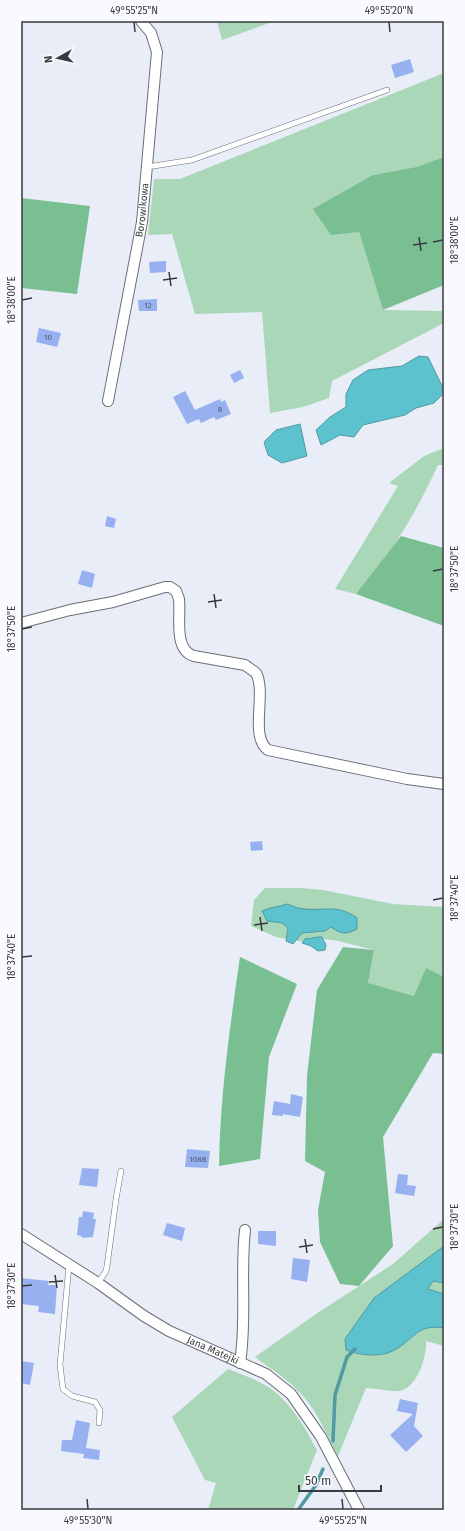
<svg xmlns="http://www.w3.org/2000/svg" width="465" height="1531" font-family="'Fira Sans',sans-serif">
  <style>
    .green { fill: #abd7b9 }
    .forest { fill: #79bf92 }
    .water { fill: #5bc2ce; stroke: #5199a3 }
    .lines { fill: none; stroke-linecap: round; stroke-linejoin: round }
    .stream { stroke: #5199a3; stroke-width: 3.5 }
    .building { fill: #96b0f0 }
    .service-casing { stroke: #6a6e76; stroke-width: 6 }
    .minor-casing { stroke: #6a6e76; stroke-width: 12 }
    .service { stroke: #fff; stroke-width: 5 }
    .minor { stroke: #fff; stroke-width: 10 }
    .ticks { fill: none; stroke: #393a3e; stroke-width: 1.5 }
    .labels { text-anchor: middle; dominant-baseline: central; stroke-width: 3; stroke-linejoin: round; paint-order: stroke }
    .number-label { font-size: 8px; fill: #50586a }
    .street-label { font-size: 10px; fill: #393a3e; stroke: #f8fafe }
    .neatline { fill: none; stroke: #393a3e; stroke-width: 1.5 }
    .ticks-label { font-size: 10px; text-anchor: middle; fill: #393a3e }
  </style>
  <rect width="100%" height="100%" fill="#e8edf7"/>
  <path class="green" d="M217,21H275L222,40Z
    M444,73V157L416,167L373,175L359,232L383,310L444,311V323L332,381L329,398L303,407L270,413L262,312L195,314L172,234L148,235L154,179H180Z
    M444,448V465H438C416,513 391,555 356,594L335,589L398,486L389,483L424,456Z
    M265,888H302L323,890L393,904L443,907L444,978L414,996L382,990L368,983L374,950L338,941L310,937L305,942L276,937L251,926L254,900Z
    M444,1219V1346L426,1341C427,1356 418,1387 400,1391C393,1392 374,1388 366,1388L338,1456C326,1434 316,1407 297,1390C285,1377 269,1368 255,1357L316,1314L393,1264Z
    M228,1369C240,1374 253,1378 265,1385C290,1400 304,1426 317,1450L293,1510H208L216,1483L205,1480L172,1417Z"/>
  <path class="forest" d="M444,157V285L383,310L359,232L331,235L313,209L373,175L416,167Z
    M21,198L90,206L77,294L21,288Z
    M401,536L444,548V626L356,594Z
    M343,947L374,950L368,983L414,996L426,968L444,977V1054L433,1053L383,1137L393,1246L359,1286L340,1284L320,1242L318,1210L325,1172L305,1161L307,1076L317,990Z
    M240,957L297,984L269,1057L260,1159L219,1166C220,1096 230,1026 240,957Z"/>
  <path class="water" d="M419,356L428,357L444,390V393L434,403L416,408L405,415L363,425L354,437L340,435L321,445L316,430L330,417L346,407V394L353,380L368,370L402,366Z
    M300,424L307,456L282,463L268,455L264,442L276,430Z
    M287,904C293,906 299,909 305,909C328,911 337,904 357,918V929C346,935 341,934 331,927L325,931L302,933L293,944L286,941L288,928L282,923L267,921L262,911C270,907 279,907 287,904Z
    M317,937H322L326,945L325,950L318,951L311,946L302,943L305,939Z
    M444,1246V1283L433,1281L428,1289L444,1294V1328C419,1324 416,1336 398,1348C384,1358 361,1356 346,1350L345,1339L374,1298Z"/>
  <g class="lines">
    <path class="stream" d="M333,1441L335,1395L347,1357L355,1349
      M298,1510L316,1485L323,1469"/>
  </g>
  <path class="building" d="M410,59L414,72L395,78L391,65Z
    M166,261V272L150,273L149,262Z
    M157,299V311H139L138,300Z
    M39,328L61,333L57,347L36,342Z
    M240,370L244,378L234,383L230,375Z
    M185,391L195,410L220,399L221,402L225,400L231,414L216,420L214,417L201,423L199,419L187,424L173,397Z
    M107,516L116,519L114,528L105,526Z
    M82,570L95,574L92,588L78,584Z
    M262,841L263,850L251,851L250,842Z
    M291,1094L303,1097L300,1117L283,1114V1116L272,1115L274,1101L290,1104Z
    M187,1149L210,1151L208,1168L185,1167Z
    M82,1168L99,1169L97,1187L79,1185Z
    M398,1174L408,1175L407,1185L416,1186L414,1196L395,1193Z
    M83,1211L94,1213L93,1219H96L93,1237L83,1238L81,1236L77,1235L79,1217H82Z
    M167,1223L185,1228L182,1241L163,1235Z
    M258,1231H276V1246L258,1244Z
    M293,1258L310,1260L307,1282L291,1279Z
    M21,1278L49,1281L48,1285H57L55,1314L38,1312L39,1306L21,1304Z
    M21,1361L34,1363L30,1385L21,1383Z
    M400,1399L418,1403L414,1426L423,1436L406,1452L390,1435L413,1414L397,1411Z
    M76,1420L90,1423L86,1448L100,1450L99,1460L83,1458L84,1454L61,1451L62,1440H72Z"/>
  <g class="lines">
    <defs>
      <path id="service" d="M147,167L192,160L387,90
        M69,1265L60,1365L63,1389L72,1396L95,1402L100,1410L99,1423
        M98,1283L106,1271L107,1266L116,1199L121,1171"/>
      <g id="minor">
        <path id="s1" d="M108,401L142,222L157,52L151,33L141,21"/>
        <path d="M21,623L70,610L113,602L165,587H170L176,591L179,599C181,616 173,650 194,656L245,665L256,673C267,693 249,736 268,750L407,779L444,784"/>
        <path id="s2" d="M21,1234L98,1283L144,1316L169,1331L266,1374L291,1394L321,1437L359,1510"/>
        <path d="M240,1363C247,1319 240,1274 245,1230"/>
      </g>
    </defs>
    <use href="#service" class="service-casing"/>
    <use href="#minor" class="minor-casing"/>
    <use href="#service" class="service"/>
    <use href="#minor" class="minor"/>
  </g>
  <path class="ticks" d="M134,22L135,32M389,22L390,32M419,237L421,251M433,242L443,240M413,245L427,243M169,272L171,286M163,280L177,278M22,300L32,298M433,571L443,569M214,594L216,608M208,602L222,600M22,629L32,627M433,900L443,898M260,917L262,931M254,925L268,923M22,957L32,956M433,1229L443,1227M305,1239L307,1253M299,1247L313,1245M55,1275L57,1288M49,1282L63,1281M22,1286L32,1285M87,1499L88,1509M342,1499L343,1509"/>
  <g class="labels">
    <g class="number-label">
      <text x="148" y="305">12</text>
      <text x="48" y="337">10</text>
      <text x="220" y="409">8</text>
      <text x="198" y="1159">108B</text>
    </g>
    <g class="street-label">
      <text stroke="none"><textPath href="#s1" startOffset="194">Borowikowa</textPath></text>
      <text stroke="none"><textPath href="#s2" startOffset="225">Jana Matejki</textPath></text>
    </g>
  </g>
  <rect width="465" height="1531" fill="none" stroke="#f8fafe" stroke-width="44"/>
  <g transform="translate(58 58) rotate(262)" stroke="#f8fafe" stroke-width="3" paint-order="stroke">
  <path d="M0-3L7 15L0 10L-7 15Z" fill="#393a3e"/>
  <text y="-6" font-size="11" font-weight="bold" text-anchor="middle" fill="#393a3e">N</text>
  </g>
  <path d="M299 1485v6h82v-6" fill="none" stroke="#393a3e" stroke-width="2"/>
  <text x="305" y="1485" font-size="12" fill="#393a3e" stroke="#f8fafe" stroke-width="3" paint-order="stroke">50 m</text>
  <rect x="22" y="22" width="421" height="1487" class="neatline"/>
  <g class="ticks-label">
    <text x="134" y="14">49°55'25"N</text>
    <text x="389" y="14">49°55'20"N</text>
    <text transform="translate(454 240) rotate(-90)" y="4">18°38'00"E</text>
    <text transform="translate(11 300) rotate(-90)" y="4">18°38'00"E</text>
    <text transform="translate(454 569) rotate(-90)" y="4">18°37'50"E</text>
    <text transform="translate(11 629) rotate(-90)" y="4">18°37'50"E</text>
    <text transform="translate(454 898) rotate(-90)" y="4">18°37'40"E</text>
    <text transform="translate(11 957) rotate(-90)" y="4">18°37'40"E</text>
    <text transform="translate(454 1227) rotate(-90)" y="4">18°37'30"E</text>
    <text transform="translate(11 1286) rotate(-90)" y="4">18°37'30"E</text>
    <text x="88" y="1524">49°55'30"N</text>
    <text x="343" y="1524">49°55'25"N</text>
  </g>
</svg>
